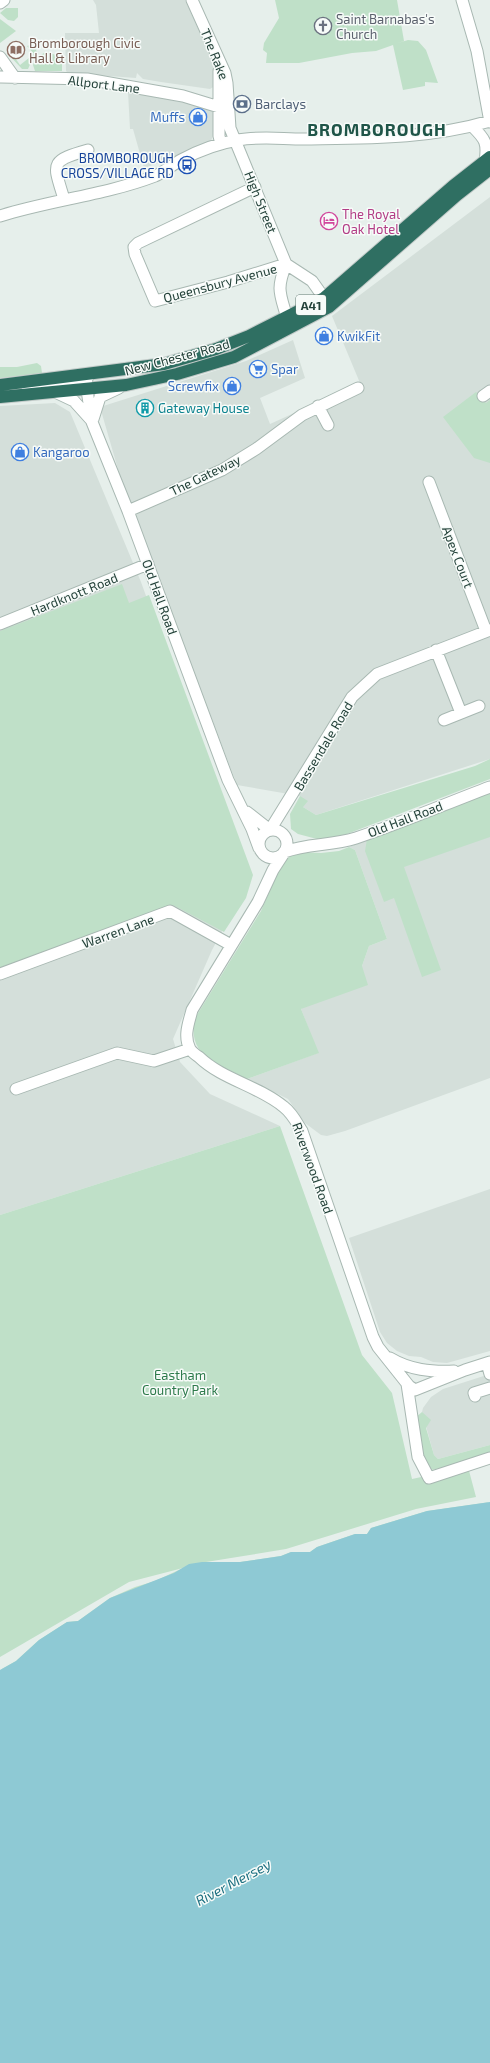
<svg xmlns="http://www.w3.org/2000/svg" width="490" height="2063" font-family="'Exo 2',sans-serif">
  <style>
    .built { fill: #d4dfda }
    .green { fill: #bfe0c8 }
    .water { fill: #8ec9d4 }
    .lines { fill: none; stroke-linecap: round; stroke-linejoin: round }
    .minor-casing { stroke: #a8b8b2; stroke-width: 13 }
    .highway-casing { stroke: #c2cac8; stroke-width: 14 }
    .minor { stroke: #fff; stroke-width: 11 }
    .highway { stroke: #2f6f62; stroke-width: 12 }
    .labels { text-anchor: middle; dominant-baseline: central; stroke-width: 3; stroke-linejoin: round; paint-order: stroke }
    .shield { fill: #f7fbf9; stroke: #637a73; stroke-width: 1 }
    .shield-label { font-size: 12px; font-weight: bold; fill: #24423a }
    .worship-label { font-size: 13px; fill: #5b616d; stroke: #f7fbf9; text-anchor: start }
    .education-label { font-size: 13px; fill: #785e54; stroke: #f7fbf9; text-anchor: start }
    .street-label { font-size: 13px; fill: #24423a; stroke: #f7fbf9 }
    .service-label { font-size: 13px; fill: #4e5e75; stroke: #f7fbf9; text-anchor: start }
    .shop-label { font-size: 13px; fill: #366cbe; stroke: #f7fbf9; text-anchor: start }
    .transit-label { font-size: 13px; fill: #164399; stroke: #f7fbf9; text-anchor: end }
    .hotel-label { font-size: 13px; fill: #b23c85; stroke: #f7fbf9; text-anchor: start }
    .culture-label { font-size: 13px; fill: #0d838f; stroke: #f7fbf9; text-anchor: start }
    .park-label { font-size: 13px; fill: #2d7a4b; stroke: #f7fbf9 }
    .water-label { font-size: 14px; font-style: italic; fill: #1c6f80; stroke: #f7fbf9 }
    .district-label { font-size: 17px; font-weight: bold; letter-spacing: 1px; fill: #1f5548; stroke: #f7fbf9 }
  </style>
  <rect width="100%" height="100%" fill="#e6efeb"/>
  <path class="built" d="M93,0H185L213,61L215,71V86L210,89L161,82L143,79L137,73L136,78L68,73L66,71L65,33H99L96,5Z
    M128,92L202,106L217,112V134L213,136L210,143L204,147L144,168L133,129H130Z
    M490,197V759L316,815L303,807L300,796L237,785L122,483L100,407L246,361L293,340L305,378L260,398L270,424L360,383L332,316Z
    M55,403L70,412L141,582L249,881L212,950L173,1039L180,1062L210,1094L280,1126L0,1215V406Z
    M490,793V1078L345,1131L327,1136L321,1135L305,1123L288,1099L247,1079L318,1053L301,1009L362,966L369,946L387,939L355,850L349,847Z
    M490,1189V1351L447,1363L433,1362L421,1357L409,1356L397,1351L387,1343L380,1332L349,1238Z
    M490,1374V1445L438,1459L434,1455L422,1412L423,1408L431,1397L443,1389Z"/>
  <path class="green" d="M275,0H397L404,41L398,43L408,40L418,41L426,50L438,83L425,82V86L403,90L393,45L376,51L352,53L299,63H266L267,53L263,50L264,43L279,18Z
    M6,8H18V17L14,21L8,20L0,13Z
    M0,19L16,31L0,43Z
    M30,45L33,46L38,53L32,60L28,69H22L8,54L11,52L20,65L34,54L27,46Z
    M47,52L62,57V71H35L33,65C36,58 40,54 47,52Z
    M37,363L41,366L42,373L0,378V367H17Z
    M476,392L486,403L490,400V463L474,458L443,417Z
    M122,584L129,603L149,595L253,875L246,898L224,932L173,905L0,971V631Z
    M490,759V779L334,839H317L298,834L291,829L290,814L300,796L308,801L303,807L316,815L475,766Z
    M490,793V837L404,867L441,970L422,977L394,898L384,902L365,851L367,839Z
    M349,847L355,850L387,939L369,946L362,966L368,985L301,1009L319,1053L247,1079C219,1064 186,1057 195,1018L261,911L281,865L291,855L301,852L321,853L339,851Z
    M280,1126L362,1355L392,1393L412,1479L468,1467L476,1497L416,1509L286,1549L206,1562H240L281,1556L291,1552H310L317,1547L355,1534H367L371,1528L427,1511L490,1502L0,1670L16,1661L39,1640L67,1622L78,1621L110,1598L135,1587L155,1581L183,1568L129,1582L0,1657V1215Z
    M422,1412L431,1420L426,1428L434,1455L438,1459L490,1445V1456L456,1465L426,1471L415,1418Z"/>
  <path class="water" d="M490,1502V2063H0V1670L16,1661L39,1640L67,1622L78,1621L110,1598L174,1573L189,1564L202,1562H240L281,1556L291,1552H310L317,1547L355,1534H367L371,1528L427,1511Z"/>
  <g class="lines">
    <defs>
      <path id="minor" d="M192,0L225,73L227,83L230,128L286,264L312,281L324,298
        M462,0L477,51L490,122
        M0,3L4,0
        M0,57L15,78
        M219,71V136L221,144
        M1,77L87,79L183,96L219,107L224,105L228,97
        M473,127C485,139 488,143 485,161
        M255,187L138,243L134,247L135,254L155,301L228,282L286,264
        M64,199C53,163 49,161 88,150
        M0,216C51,200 105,195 155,176C164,172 172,165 181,160C198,151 219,143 238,140C260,136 281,139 304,139C366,138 430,139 490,121
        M286,264C276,290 280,293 287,318
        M90,374L87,378L86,384L92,422L128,511L228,780L252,829L259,848
        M27,387C40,386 79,378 86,389
        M55,392L74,401L92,421
        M483,396L490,391
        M318,406L328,425
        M93,419L100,397L119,388
        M429,482L486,631
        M128,511L222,470L256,449L302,415L358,388
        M0,624L148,564
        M436,650L461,713
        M444,720L479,706
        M247,812L270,830
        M259 844a14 14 0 1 1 28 0a14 14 0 1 1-28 0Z
        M270,830L352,697L377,674L490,630
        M284,852C308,843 331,846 356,838C401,823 445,804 490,787
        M284,853L273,870L258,902L192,1010C189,1022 183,1036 190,1049C192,1052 196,1055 199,1057C223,1080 259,1086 284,1107C292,1113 297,1123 302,1131L373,1337L378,1347L409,1386L415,1390L465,1370L490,1362
        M0,974L170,911L231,945
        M16,1089L117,1053L154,1061L190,1049
        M390,1358C410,1370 431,1372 454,1371
        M487,1363L490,1374
        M407,1384L418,1457L429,1478L490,1458
        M475,1396L474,1393L490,1388"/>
      <path id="highway" d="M0,385L164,364L216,349L249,336L324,298L453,186L490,157
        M0,397L126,385L177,374L234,357L329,307L457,195L490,169"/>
    </defs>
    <use href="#minor" class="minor-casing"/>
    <use href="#highway" class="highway-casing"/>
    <use href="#minor" class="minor"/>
    <use href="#highway" class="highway"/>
  </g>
  <defs>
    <symbol id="church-ring" viewBox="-11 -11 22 22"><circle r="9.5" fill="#f7fbf9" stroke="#6b7280" stroke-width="1.5"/><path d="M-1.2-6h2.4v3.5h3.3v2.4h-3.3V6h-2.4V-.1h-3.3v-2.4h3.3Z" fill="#6b7280"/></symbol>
    <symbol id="library-ring" viewBox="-11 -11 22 22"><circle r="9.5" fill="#f7fbf9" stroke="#8d6e63" stroke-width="1.5"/><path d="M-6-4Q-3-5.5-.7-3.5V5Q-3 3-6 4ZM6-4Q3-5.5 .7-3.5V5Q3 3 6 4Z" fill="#8d6e63"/></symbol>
    <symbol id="bank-ring" viewBox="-11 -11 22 22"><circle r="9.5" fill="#f7fbf9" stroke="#5c6f8a" stroke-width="1.5"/><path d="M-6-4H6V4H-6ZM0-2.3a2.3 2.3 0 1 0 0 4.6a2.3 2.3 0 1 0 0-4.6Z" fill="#5c6f8a"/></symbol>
    <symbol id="shop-ring" viewBox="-11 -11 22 22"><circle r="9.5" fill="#f7fbf9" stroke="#3f7fe0" stroke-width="1.5"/><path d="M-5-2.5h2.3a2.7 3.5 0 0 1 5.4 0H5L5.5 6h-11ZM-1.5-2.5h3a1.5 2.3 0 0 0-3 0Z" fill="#3f7fe0"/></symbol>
    <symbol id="bus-ring" viewBox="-11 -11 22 22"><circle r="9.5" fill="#f7fbf9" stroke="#1a4fb4" stroke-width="1.5"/><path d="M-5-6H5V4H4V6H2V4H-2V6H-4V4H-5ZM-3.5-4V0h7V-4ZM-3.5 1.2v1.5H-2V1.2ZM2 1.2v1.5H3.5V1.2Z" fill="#1a4fb4"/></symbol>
    <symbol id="hotel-ring" viewBox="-11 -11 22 22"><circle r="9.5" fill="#f7fbf9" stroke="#d1479c" stroke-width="1.5"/><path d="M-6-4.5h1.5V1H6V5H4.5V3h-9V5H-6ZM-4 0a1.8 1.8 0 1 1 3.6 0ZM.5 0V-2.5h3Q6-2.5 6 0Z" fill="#d1479c"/></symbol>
    <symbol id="supermarket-ring" viewBox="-11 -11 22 22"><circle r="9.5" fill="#f7fbf9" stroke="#3f7fe0" stroke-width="1.5"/><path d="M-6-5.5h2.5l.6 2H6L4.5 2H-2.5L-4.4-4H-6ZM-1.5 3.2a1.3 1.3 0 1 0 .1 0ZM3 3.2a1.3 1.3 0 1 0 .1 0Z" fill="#3f7fe0"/></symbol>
    <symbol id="building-ring" viewBox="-11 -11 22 22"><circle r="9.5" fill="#f7fbf9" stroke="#0f9aa8" stroke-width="1.5"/><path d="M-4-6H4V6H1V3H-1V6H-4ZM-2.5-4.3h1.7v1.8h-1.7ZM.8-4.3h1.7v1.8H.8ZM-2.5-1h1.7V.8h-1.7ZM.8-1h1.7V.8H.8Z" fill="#0f9aa8"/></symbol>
  </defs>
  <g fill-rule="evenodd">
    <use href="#church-ring" x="313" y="16" width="20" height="20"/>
    <use href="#library-ring" x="6" y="40" width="20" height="20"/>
    <use href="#bank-ring" x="232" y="94" width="20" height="20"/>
    <use href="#shop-ring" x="188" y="107" width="20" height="20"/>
    <use href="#bus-ring" x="177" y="155" width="20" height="20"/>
    <use href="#hotel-ring" x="319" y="211" width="20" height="20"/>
    <use href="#shop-ring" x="314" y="326" width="20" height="20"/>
    <use href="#supermarket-ring" x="248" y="359" width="20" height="20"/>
    <use href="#shop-ring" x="222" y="376" width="20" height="20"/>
    <use href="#building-ring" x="135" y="398" width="20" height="20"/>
    <use href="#shop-ring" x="10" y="442" width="20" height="20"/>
  </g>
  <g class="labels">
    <rect class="shield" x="296" y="295" width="30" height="20" rx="3"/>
    <g class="shield-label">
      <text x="311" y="305">A41</text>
    </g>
    <g class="worship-label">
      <text x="336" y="19">Saint Barnabas's<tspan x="336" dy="15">Church</tspan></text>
    </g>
    <g class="education-label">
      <text x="29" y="43">Bromborough Civic<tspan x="29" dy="15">Hall &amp; Library</tspan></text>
    </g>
    <g class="street-label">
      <text transform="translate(215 54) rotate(68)">The Rake</text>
      <text transform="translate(104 84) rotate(7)">Allport Lane</text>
      <text transform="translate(261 202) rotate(68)">High Street</text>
      <text transform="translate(220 283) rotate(-15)">Queensbury Avenue</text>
      <text transform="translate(177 357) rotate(-15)">New Chester Road</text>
      <text transform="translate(205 475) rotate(-26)">The Gateway</text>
      <text transform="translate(458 557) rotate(69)">Apex Court</text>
      <text transform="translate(74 594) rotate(-22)">Hardknott Road</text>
      <text transform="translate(160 597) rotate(70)">Old Hall Road</text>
      <text transform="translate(323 746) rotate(-59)">Bassendale Road</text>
      <text transform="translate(405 819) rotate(-21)">Old Hall Road</text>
      <text transform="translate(118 931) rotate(-20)">Warren Lane</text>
      <text transform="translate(313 1168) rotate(70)">Riverwood Road</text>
    </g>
    <g class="service-label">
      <text x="255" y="104">Barclays</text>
    </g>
    <g class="shop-label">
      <text x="185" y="117" text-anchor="end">Muffs</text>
      <text x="337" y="336">KwikFit</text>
      <text x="271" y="369">Spar</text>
      <text x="219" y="386" text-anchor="end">Screwfix</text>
      <text x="33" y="452">Kangaroo</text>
    </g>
    <g class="transit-label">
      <text x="174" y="158">BROMBOROUGH<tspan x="174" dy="15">CROSS/VILLAGE RD</tspan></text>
    </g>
    <g class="hotel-label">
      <text x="342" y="214">The Royal<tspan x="342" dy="15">Oak Hotel</tspan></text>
    </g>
    <g class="culture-label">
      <text x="158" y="408">Gateway House</text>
    </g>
    <g class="park-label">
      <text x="180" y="1375">Eastham<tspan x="180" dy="15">Country Park</tspan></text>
    </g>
    <g class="water-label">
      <text transform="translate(233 1882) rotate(-28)">River Mersey</text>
    </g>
    <g class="district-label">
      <text x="377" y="129">BROMBOROUGH</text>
    </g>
  </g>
</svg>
